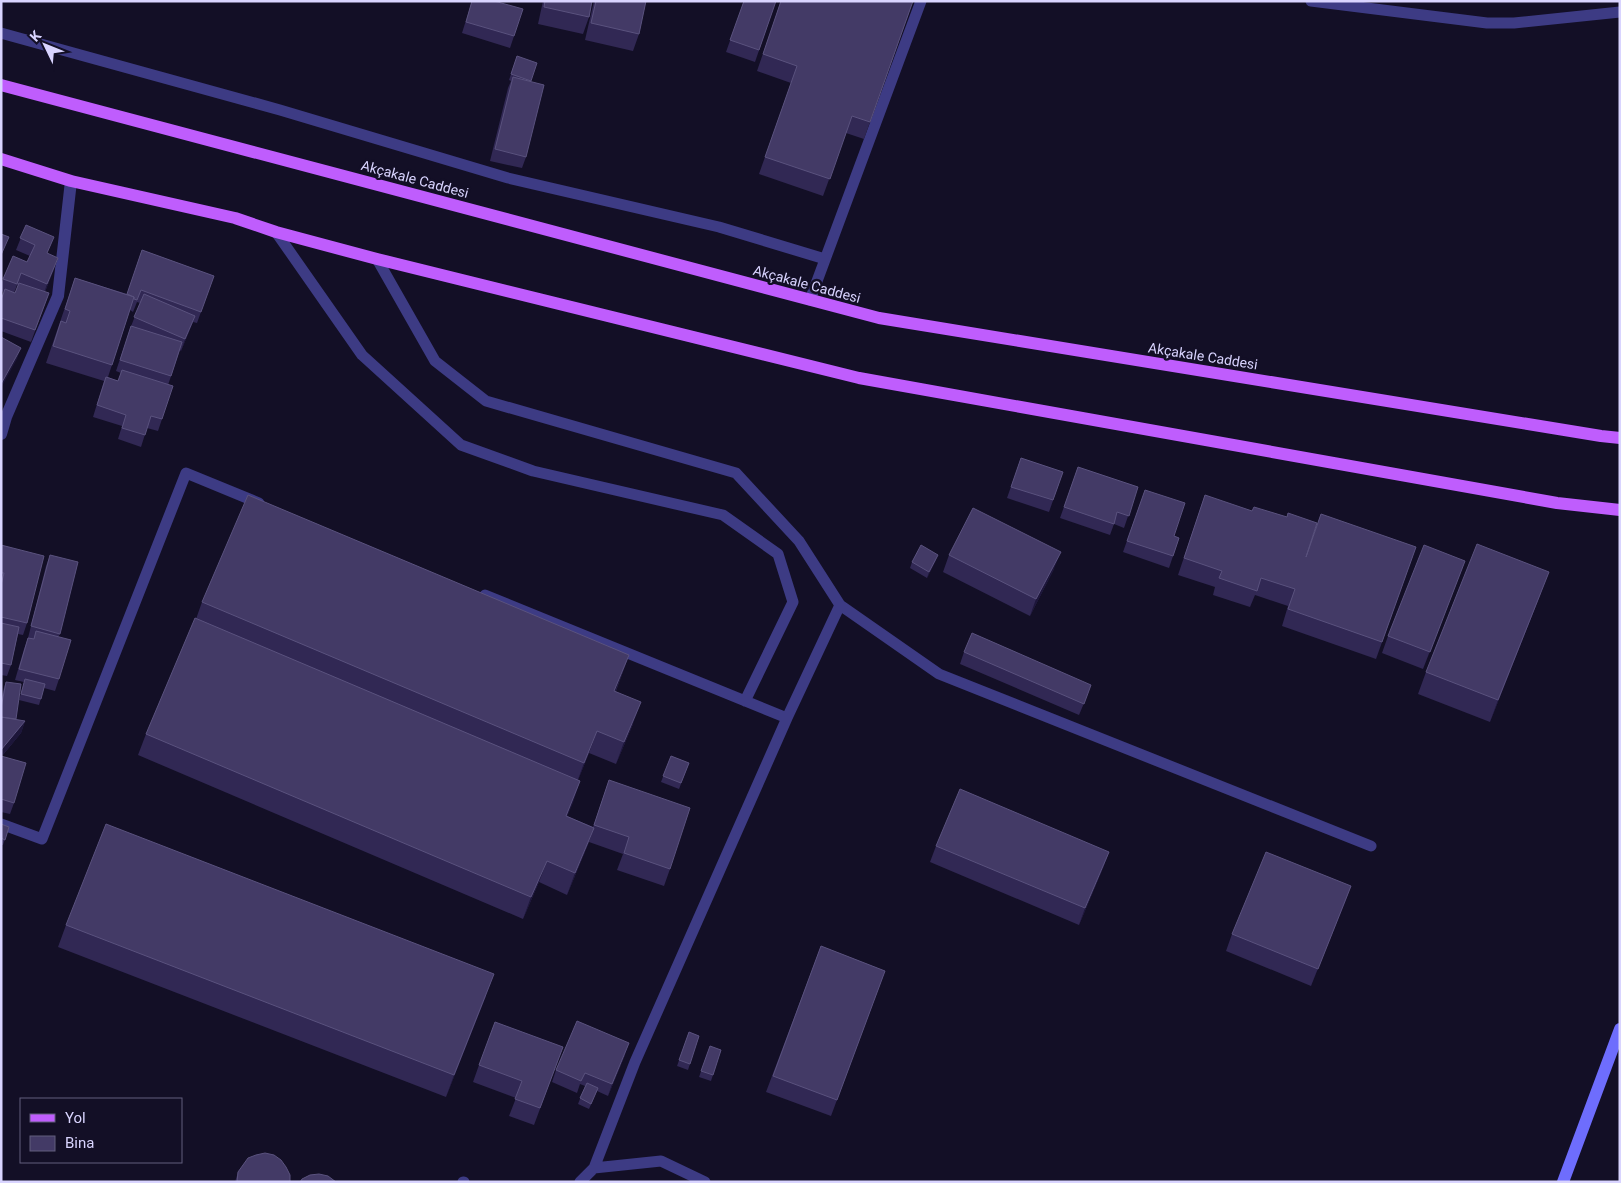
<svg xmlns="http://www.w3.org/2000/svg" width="1621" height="1183" font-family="Roboto,sans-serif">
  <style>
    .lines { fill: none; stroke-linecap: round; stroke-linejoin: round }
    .lane { stroke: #3d3b84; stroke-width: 11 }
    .street { stroke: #3d3b84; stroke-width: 12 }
    .secondary { stroke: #6e6dfd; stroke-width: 12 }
    .primary { stroke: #bf5dfd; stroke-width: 12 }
    .wall { fill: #312854; fill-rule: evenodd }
    .shaded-wall { fill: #1d163a }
    .building { fill: #433a66; stroke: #5a527e }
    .labels { text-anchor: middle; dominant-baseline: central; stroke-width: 5; stroke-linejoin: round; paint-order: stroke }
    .street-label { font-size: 14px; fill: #d9d4ff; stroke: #130f26 }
  </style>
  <rect width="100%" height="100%" fill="#130f26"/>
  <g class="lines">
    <path class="lane" d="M1311,1L1487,23H1514L1620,12
      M1,33L280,110L508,178L719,227L825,259
      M276,232L362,355L461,445L533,471L723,515L778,554L793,602L745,701
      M377,259L435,361L486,401L736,473L799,541L840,605L787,718L635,1062L594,1168
      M810,300L921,1
      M485,595L787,718
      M840,605L939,674L1371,846
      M1,824L42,839L186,473L259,503
      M463,1182H464
      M580,1182L594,1168L661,1161L705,1182"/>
    <path class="street" d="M1,434L6,417L58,296L71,181"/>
    <path class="secondary" d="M1563,1182L1620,1029"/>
    <path class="primary" d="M1,85L879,318L1601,436L1620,438
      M1,159L71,181L235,218L276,232L377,259L859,378L1557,503L1620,510"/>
  </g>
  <path class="wall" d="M472,1L514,36L510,48L462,33Z
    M543,1H592L589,17L583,34L538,24Z
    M594,1H646L639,34L633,51L585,40Z
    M744,1H776L755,62L726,52Z
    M781,1H913L864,139L846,133L823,196L759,174L791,83L757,71Z
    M517,56L531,81L526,157L522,168L490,161L508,88L511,81L509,80Z
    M26,225L47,254L58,258L45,292L49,293L31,342L1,331V300L4,292L1,291V284L13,256L27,262L30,256L16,250ZM17,285H18L15,293H14Z
    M142,250L214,276L197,323L193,322L181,351L180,350L168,385L162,419L158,431L147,428L141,447L118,439L122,426L93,417L104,381L46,363L75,278L127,294ZM137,302L140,303L130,329L116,371L121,373L118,381L108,377L130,310L133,312Z
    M1021,458L1063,472L1049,512L1007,498Z
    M1078,467L1138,487L1124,528L1114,524L1110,535L1060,518Z
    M1145,490L1174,536L1179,538L1169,568L1123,552Z
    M1205,495L1307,553L1416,547L1376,659L1282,626L1288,606L1255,595L1250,607L1213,595L1215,587L1178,575Z
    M1,545L27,623L23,635L18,634L11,665L7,676L1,675Z
    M50,555L60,634L58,637L59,679L55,691L44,688L39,705L19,700L24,682L15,680L24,649L28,638L46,566Z
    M949,555L1054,569L1030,616L943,572Z
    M936,560L927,578L910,568L912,562Z
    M1465,561L1423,669L1382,653L1388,636Z
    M1541,593L1490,722L1418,694L1426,672Z
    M202,602L629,655L616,691L633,724L616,764L589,753L578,780L580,781L567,816L593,827L609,780L670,869L664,886L617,870L623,854L589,842L567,895L539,882L523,919L138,755L146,734L196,619Z
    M964,652L1087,696L1079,715L960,664Z
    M6,682L15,720L25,721L21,733L2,756L14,803L10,814L1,812V701L4,687Z
    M671,756L689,763L679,789L661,782Z
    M1,824L9,827L3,845H1Z
    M936,846L1109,852L1103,868L1079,925L930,862Z
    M1351,886L1311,986L1226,951L1232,934Z
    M66,925L486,996L446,1097L58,947Z
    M821,946L885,971L831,1116L766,1092Z
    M689,1032L699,1036L688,1070L677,1066Z
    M710,1046L721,1050L711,1081L699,1077Z
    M563,1047L534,1125L509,1116L516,1098L473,1082L479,1065Z
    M625,1055L608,1096L597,1091L589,1109L578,1104L585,1086L580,1084L577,1093L552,1082L556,1070Z
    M238,1172L290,1182H235Z"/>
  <path class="shaded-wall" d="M58,258L54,270L43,296L47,284Z
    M195,316L191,327L181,351L185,339Z
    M21,348L17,359L1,388V384Z
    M1061,552L1054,569L1030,616L1036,599Z
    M938,555L936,560L927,578L929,572Z
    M1549,572L1541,593L1490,722L1498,700Z
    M629,655L621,677L607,712L614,691Z
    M641,702L633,724L616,764L624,742Z
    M25,721L21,733L1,757V750Z
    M597,731L589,753L576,785L584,763Z
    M580,781L573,803L558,838L566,816Z
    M594,828L586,849L567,895L575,873Z
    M1109,852L1103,868L1079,925L1085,908Z
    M547,861L539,882L523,919L531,897Z
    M1351,886L1345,903L1311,986L1318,969Z
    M494,974L486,996L446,1097L454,1075Z
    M629,1043L625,1055L608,1096L612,1084Z"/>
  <path class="building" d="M472,1H494L523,9L514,36L466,22Z
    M545,1H592L589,17L544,7Z
    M596,1H646L639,34L591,23Z
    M744,1H776L759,50L730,40Z
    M781,1H913L870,122L852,116L830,179L765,157L797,66L763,54Z
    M517,56L537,63L531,81L511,74Z
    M513,77L544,85L526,157L495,149Z
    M26,225L54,237L47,253L58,258L47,284L21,273L17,284L3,279L13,256L27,262L35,245L20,238Z
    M1,234L9,237L1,255Z
    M142,250L214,276L201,312L141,290L137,300L134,299V297L127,294Z
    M75,278L134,297L112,365L53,346L61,321L66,323L70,311L65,309Z
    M19,283L49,293L35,330L1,318V300L5,289L15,293Z
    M144,294L195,316L185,339L134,317Z
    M131,326L182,342L171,376L120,360Z
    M1,337L21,348L1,384Z
    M122,370L173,386L162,419L151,416L145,435L122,428L126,415L97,405L106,377L118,381Z
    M1021,458L1063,472L1053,500L1011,487Z
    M1078,467L1138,487L1129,516L1117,512L1114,524L1064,507Z
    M1145,490L1185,503L1174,536L1179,538L1173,556L1127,541Z
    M248,495L629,655L614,691L641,702L624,742L597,731L584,763L202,602Z
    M1205,495L1252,511L1254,507L1287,517L1288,513L1317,523L1306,557L1321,514L1416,547L1382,642L1288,609L1295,589L1261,578L1257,591L1219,578L1222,571L1184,558Z
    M973,508L1061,552L1036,599L949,555Z
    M1477,544L1549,572L1498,700L1426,672Z
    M1,545L44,556L27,623L1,617V585L4,573H1Z
    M921,545L938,555L929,572L912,562Z
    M1424,545L1465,561L1430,652L1388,636Z
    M50,555L78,562L60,634L31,626Z
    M195,618L580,781L566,816L594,828L575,873L547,861L531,897L146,734Z
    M1,623L19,627L11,665L1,663Z
    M36,631L71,640L59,679L19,669L28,638L34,639Z
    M972,633L1091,685L1084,704L964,652Z
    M25,679L45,684L41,699L21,694Z
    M6,682L21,684L16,719L1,717V708Z
    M1,717L25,721L1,750Z
    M1,756L26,763L14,803L1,799Z
    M671,756L689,763L681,783L663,776Z
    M609,780L690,808L670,869L624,853L629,837L594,825Z
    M960,789L1109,852L1085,908L936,846Z
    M1,824L9,827L5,840L1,838Z
    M106,824L494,974L454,1075L66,925Z
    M1266,852L1351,886L1318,969L1232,934Z
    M821,946L885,971L837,1100L773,1076Z
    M577,1021L629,1043L612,1084L585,1073L581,1081L556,1070Z
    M495,1022L563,1047L540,1108L515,1099L522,1081L479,1065Z
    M689,1032L699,1036L690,1064L679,1060Z
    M710,1046L721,1050L713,1075L701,1071Z
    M587,1083L598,1088L591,1104L580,1098Z
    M265,1153L274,1155L281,1160L286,1167L290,1175V1182H237L238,1172L248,1158L256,1155Z
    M319,1174L328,1176L336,1182H300L302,1179L310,1175Z"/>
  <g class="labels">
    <g class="street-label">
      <text transform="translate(415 179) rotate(15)">Akçakale Caddesi</text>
      <text transform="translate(807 284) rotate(15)">Akçakale Caddesi</text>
      <text transform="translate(1203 356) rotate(9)">Akçakale Caddesi</text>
    </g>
  </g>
  <rect width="1621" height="1183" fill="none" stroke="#d9d4ff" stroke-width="5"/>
  <rect x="20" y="1098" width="162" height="65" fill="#130f26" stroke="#625e7d"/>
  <rect x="30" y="1114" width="25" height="8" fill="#bf5dfd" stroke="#625e7d"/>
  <text x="65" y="1123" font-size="15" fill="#d9d4ff">Yol</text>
  <rect x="30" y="1136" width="25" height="15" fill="#433a66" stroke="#625e7d"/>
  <text x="65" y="1148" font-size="15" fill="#d9d4ff">Bina</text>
  <g transform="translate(45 45) rotate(313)" stroke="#130f26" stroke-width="4" paint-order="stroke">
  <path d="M0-4L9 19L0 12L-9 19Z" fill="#d9d4ff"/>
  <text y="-8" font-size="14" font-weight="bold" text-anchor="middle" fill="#d9d4ff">K</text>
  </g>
</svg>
